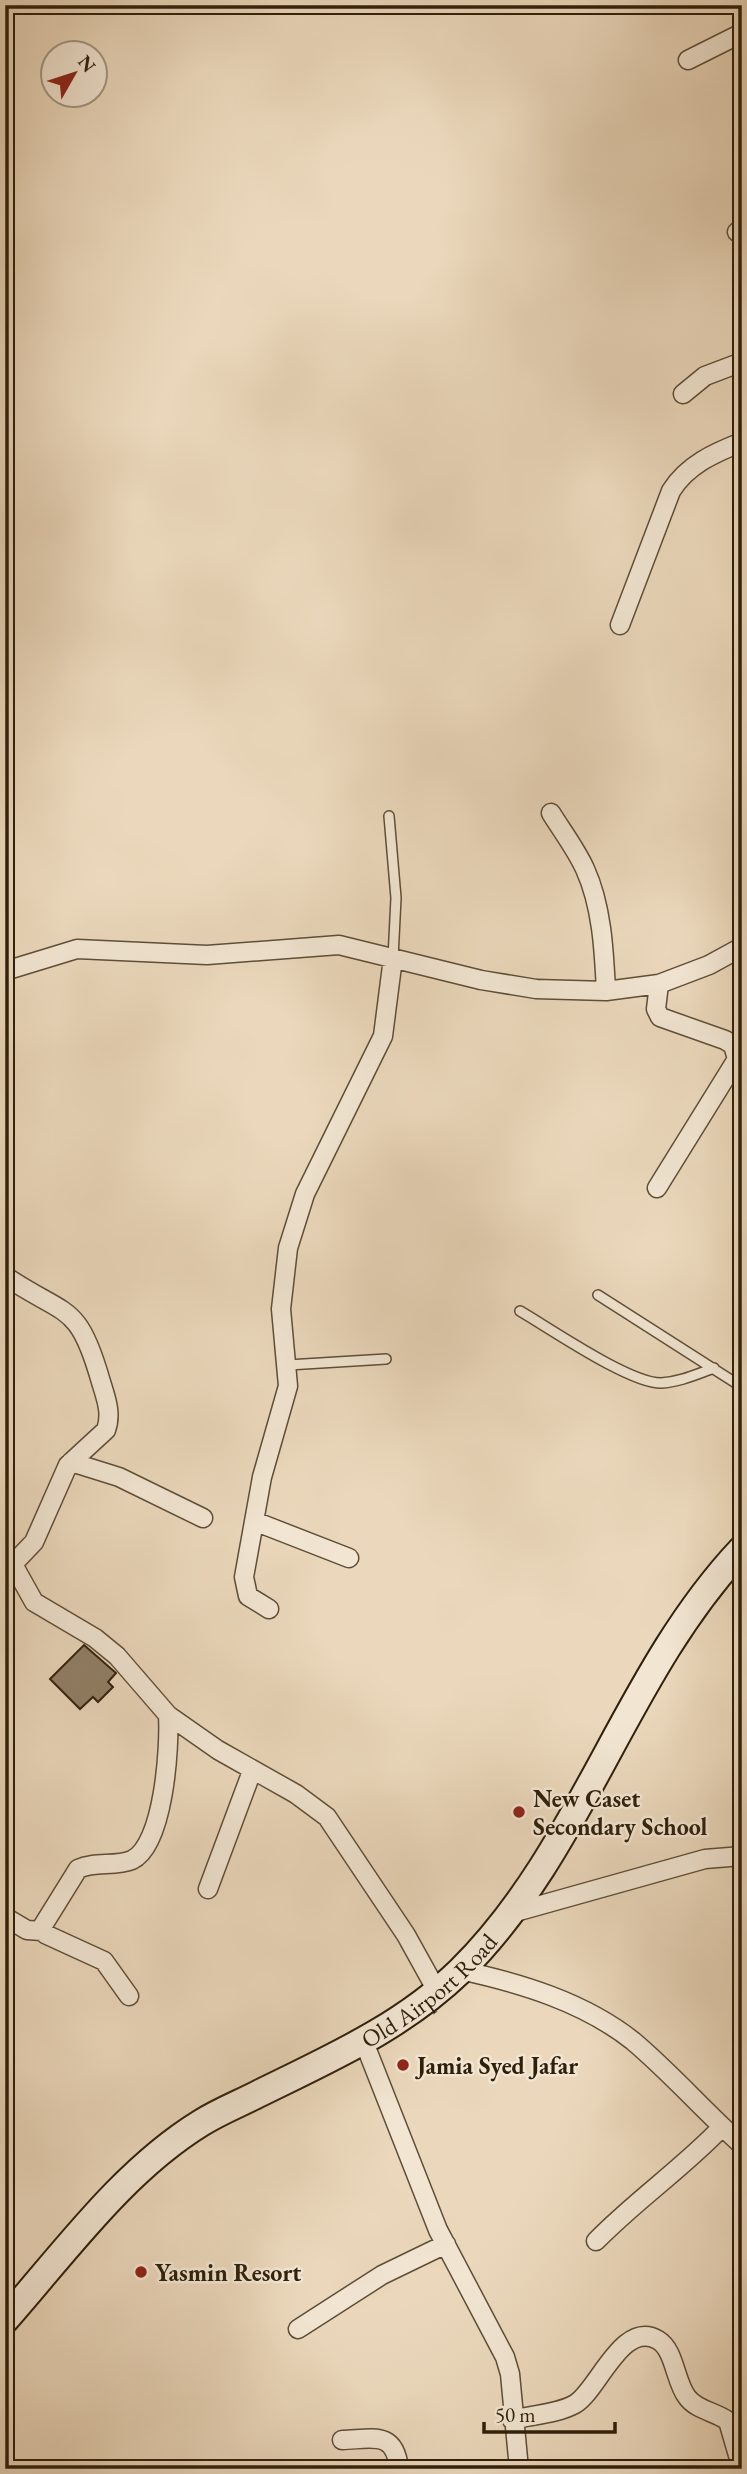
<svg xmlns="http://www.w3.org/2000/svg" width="747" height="2474" font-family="'EB Garamond',serif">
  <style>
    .building { fill: #918068; stroke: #2f200c; stroke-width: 2 }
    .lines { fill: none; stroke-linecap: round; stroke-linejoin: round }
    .lane-casing { stroke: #5e4e38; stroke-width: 12 }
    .street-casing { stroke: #5e4e38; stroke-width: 21 }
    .secondary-casing { stroke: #2f200c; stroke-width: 30 }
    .lane { stroke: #f2e6d3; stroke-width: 9 }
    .street { stroke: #f2e6d3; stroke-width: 18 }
    .secondary { stroke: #f2e6d3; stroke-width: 26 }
    .poi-dot { fill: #8f2418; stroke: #f2e6d3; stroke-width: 2.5 }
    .labels { text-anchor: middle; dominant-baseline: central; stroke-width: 5; stroke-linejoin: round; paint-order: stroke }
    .poi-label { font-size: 24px; font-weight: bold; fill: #2f200c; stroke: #f2e6d3; text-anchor: start }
    .street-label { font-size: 24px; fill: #2f200c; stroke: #f2e6d3 }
  </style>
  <rect width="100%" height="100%" fill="#ebd8bc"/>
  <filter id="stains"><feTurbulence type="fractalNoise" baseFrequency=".00286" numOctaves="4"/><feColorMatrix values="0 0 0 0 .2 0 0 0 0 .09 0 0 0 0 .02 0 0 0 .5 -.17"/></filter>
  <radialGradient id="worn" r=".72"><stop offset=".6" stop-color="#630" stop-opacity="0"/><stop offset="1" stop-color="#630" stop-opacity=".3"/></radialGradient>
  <path class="building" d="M84,1645L116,1673L108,1682L113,1687L98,1702L93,1697L80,1709L50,1679Z"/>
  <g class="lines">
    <defs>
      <path id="lane" d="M389,816L396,898L393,958
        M598,1295L742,1387
        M520,1311C551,1329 629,1383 661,1383C680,1382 697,1374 714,1368
        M288,1365L386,1359"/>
      <path id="street" d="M688,60L742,33
        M737,232L742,231
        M683,394L705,376L742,362
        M620,625L671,491C687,465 714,453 742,442
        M551,813C562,831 576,849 585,869C602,906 604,951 606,991
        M5,971L77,949L207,955L339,945L481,980L536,989L606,991L659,984L709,965L742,947
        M657,1188L737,1059L733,1045L725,1040L660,1017L656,1009L659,984
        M5,1276C67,1318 78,1301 101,1382C106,1398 112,1414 106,1430L68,1465L34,1542L14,1563
        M71,1462L119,1477L203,1518
        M254,1521L349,1558
        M5,1550L34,1602L95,1638L117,1656L168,1715L218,1750L296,1794L327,1817L406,1935L437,1991
        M269,1609L248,1596L244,1577L262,1477L288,1386L281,1309L288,1248L305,1194L383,1036L393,958
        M208,1889L252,1771
        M512,1913L705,1859L742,1856
        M5,1917L27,1930L42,1931
        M460,1970C520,1983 584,2002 633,2041C671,2073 704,2111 742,2145
        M129,1996L104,1961L45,1934L42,1927L78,1869C95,1861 115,1867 132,1860C164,1845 170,1746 168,1715
        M364,2042L438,2230L505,2357L510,2374L519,2469
        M596,2241C636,2200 683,2168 722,2127
        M298,2329L382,2275L446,2244
        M512,2420C532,2415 557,2414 575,2404C598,2391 622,2319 658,2340C675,2350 675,2382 687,2397C696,2410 716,2412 728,2421L742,2469
        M342,2440C373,2439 395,2430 399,2469"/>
      <g id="secondary">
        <path id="s1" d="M5,2320C65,2252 123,2171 201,2123C220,2111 241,2103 260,2093C331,2058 402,2027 460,1971C583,1850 624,1674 742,1549"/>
      </g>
    </defs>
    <use href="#lane" class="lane-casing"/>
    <use href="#street" class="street-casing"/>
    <use href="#secondary" class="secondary-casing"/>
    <use href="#lane" class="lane"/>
    <use href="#street" class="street"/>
    <use href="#secondary" class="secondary"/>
  </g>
  <g class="poi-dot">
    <circle cx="519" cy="1812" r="7"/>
    <circle cx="403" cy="2065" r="7"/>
    <circle cx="141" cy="2272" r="7"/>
  </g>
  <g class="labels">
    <g class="poi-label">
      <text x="533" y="1798">New Caset<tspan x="533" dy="28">Secondary School</tspan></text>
      <text x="417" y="2065">Jamia Syed Jafar</text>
      <text x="155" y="2272">Yasmin Resort</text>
    </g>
    <g class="street-label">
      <text stroke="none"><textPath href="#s1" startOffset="544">Old Airport Road</textPath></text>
    </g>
  </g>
  <rect width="747" height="2474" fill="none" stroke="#ebd8bc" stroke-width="28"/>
  <rect x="7" y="7" width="733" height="2460" fill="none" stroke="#2f200c" stroke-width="3.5"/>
  <rect x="14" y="14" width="719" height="2446" fill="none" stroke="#2f200c" stroke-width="2"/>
  <g transform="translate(74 74) rotate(51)"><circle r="33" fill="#f2e6d3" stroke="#a49783" stroke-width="2"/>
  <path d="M0-5L12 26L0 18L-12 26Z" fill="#8f2418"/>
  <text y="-10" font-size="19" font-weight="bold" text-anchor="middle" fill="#2f200c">N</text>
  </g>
  <path d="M484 2422v10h131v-10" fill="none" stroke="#2f200c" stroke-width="3.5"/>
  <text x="495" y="2422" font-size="21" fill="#2f200c" stroke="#f2e6d3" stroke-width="5" paint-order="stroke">50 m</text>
  <rect width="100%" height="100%" filter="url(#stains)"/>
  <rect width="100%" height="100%" fill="url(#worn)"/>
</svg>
